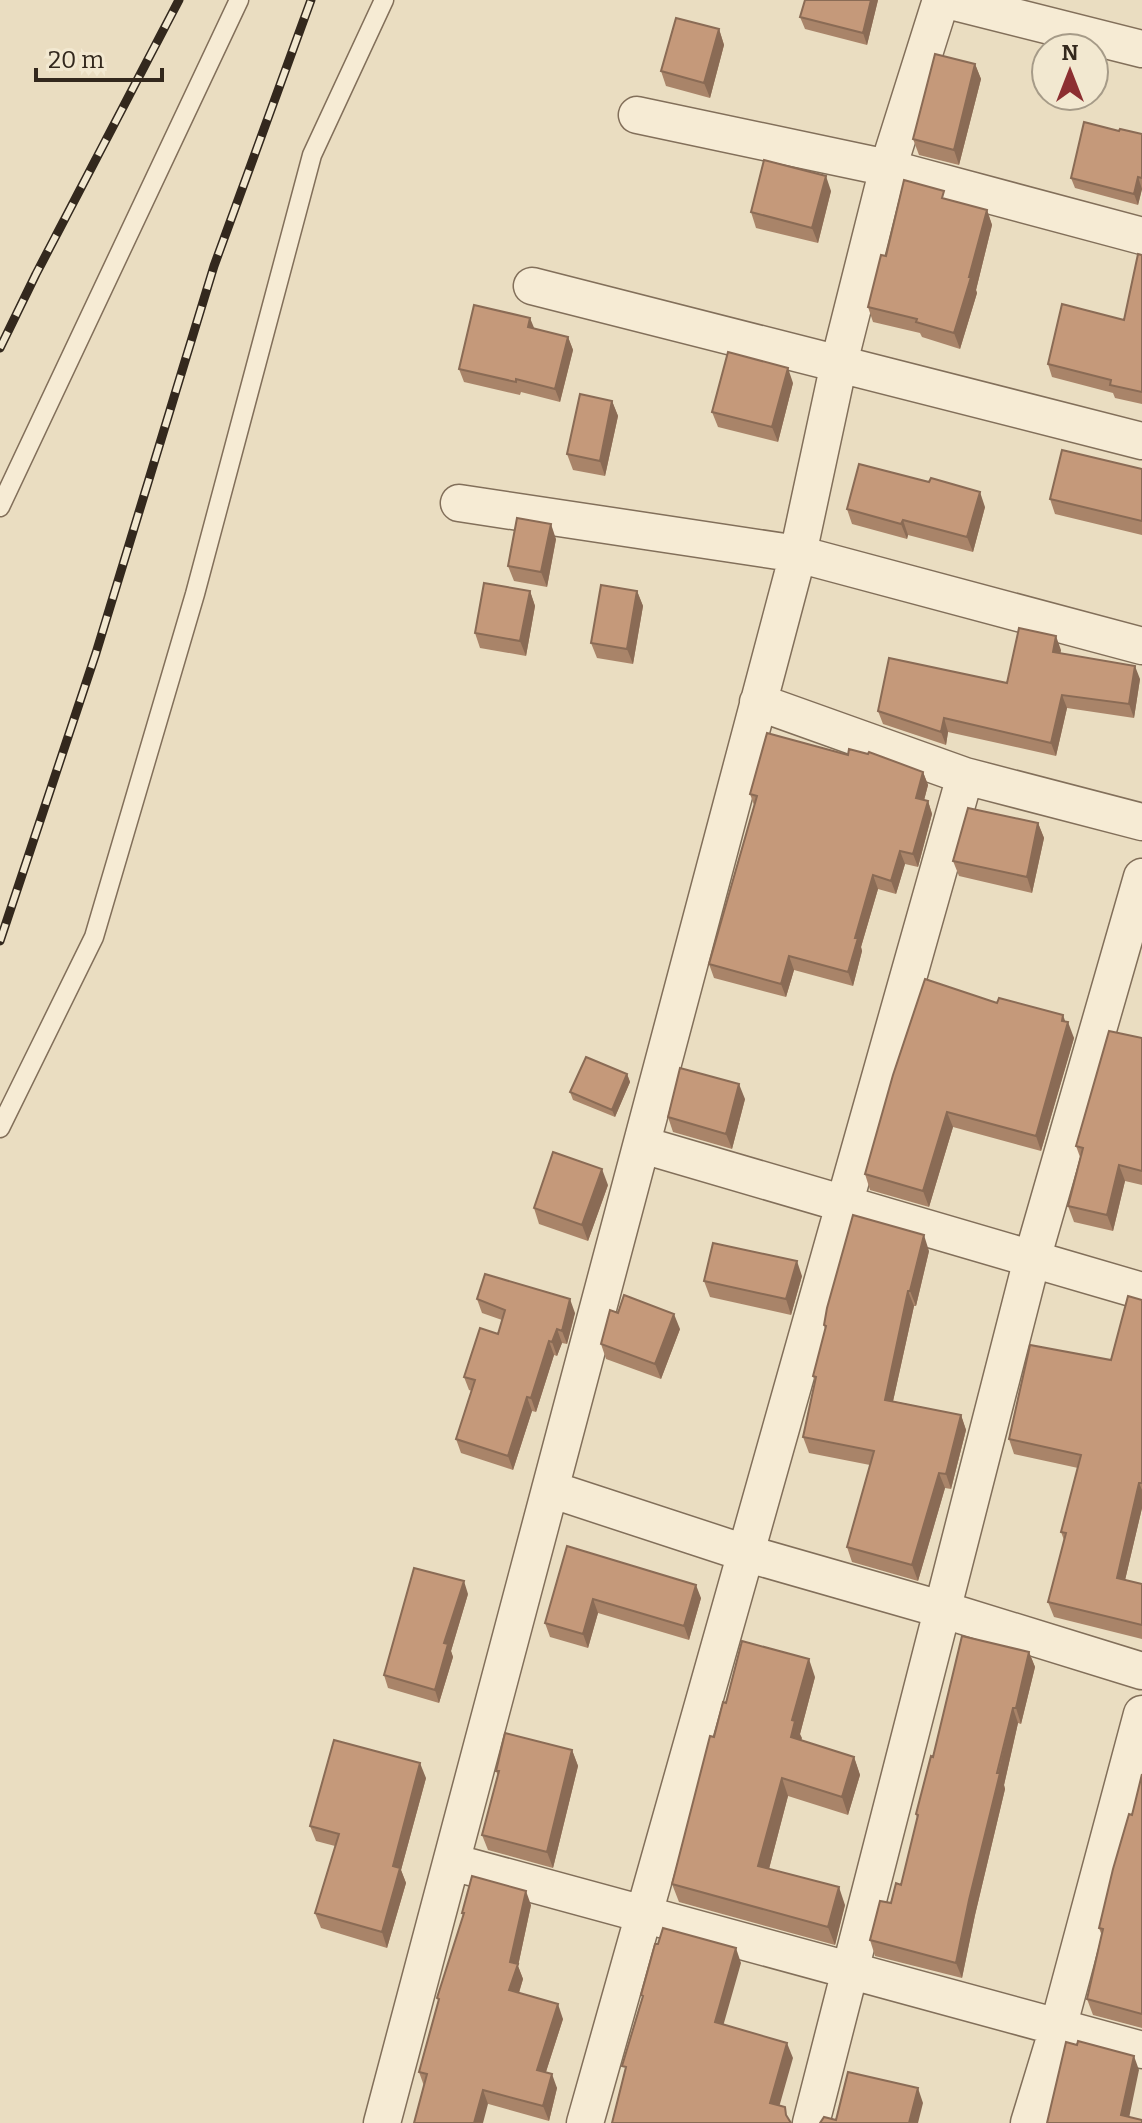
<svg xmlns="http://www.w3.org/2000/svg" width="1142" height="2123" font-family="Bitter,serif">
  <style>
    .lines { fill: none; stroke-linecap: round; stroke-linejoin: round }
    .lane-casing { stroke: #826f5a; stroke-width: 21 }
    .street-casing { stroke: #826f5a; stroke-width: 39 }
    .lane { stroke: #f6ebd4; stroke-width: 18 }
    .street { stroke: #f6ebd4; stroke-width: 36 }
    .rail-casing { stroke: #33281d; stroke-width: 9 }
    .rail { stroke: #f2e8d0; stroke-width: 6; stroke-dasharray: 18; stroke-linecap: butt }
    .wall { fill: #a98469 }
    .shaded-wall { fill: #8a6b55 }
    .building { fill: #c5997a; stroke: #8a6b55; stroke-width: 2 }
  </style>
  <rect width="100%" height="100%" fill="#eaddc1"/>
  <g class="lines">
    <defs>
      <path id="lane" d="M0,507L239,0
        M0,1128L94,937L195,594L312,155L384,0"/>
      <path id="street" d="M947,0L1142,49
        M637,115L888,168L1142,236
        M532,286L1142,441
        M459,503L798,554L1142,646
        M758,702L965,776L1142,822
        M643,1145L1142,1291
        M550,1489L745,1553L944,1610L1142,1671
        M452,1862L1142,2050
        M382,2123L798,554L839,363L888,168L941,0
        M585,2123L965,776
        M811,2123L1032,1259L1142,877
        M1029,2123L1058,2028L1142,1714"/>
    </defs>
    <use href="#lane" class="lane-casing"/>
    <use href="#street" class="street-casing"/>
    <use href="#lane" class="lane"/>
    <use href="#street" class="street"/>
    <defs>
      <path id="rail" d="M0,348L36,274L179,0
        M0,941L96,653L214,266L311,0"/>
    </defs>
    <use href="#rail" class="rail-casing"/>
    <use href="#rail" class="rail"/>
  </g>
  <path class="wall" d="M878,0L867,45L805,29L800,17Z
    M719,29L724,45L710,98L666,86L661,71Z
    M975,64L981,79L959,165L919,155L913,139Z
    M1119,131L1142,134V189L1138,205L1075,188L1071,178Z
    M831,191L818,243L756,228L751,212Z
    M947,199L987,210L992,225L976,290L977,293L960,349L922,337L920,333L873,322L868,307L886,256Z
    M1142,255V404L1115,398L1113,393L1052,377L1048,364L1124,320Z
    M534,329L568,337L573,350L560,402L521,392L520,395L464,382L459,369Z
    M793,383L778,442L718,427L712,412Z
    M612,401L618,416L605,476L573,470L567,454Z
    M1142,469V535L1055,514L1050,499Z
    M985,507L973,552L908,535L907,539L852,524L847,509Z
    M556,539L547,587L514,581L508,566Z
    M530,591L535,606L526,656L480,648L475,633Z
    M637,591L643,606L633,664L597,658L591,643Z
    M1061,650L1060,653L1140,679L1134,718L1067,708L1056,756L948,732L946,745L883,724L878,711L1007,683Z
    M848,755L923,772L928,785L924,800L928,801L932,814L918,867L905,864L896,894L878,889L861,947L862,951L853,986L794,970L786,997L714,978L709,964L754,805L750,794Z
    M1038,823L1044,838L1032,893L959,876L953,861Z
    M997,1003L1065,1022L1074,1038L1041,1151L953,1127L929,1207L870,1190L865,1174Z
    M1142,1038V1185L1125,1181L1113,1231L1074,1222L1068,1206L1080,1157L1076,1146Z
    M627,1074L630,1082L615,1117L573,1100L570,1092Z
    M745,1099L732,1149L673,1132L668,1117Z
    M608,1185L588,1241L539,1224L534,1208Z
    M929,1251L916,1306H914L893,1401L961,1415L966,1430L951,1489L945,1488L918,1581L852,1562L847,1547L870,1465L809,1453L803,1437L815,1382L813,1376L825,1329L824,1325Z
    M802,1276L791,1315L710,1297L704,1281Z
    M477,1299L575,1313L567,1344L562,1343L557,1356L554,1355L536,1412L532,1411L513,1470L461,1453L456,1439L472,1391L469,1390L464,1377L498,1334L502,1320L482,1313Z
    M1142,1300V1508L1125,1580L1142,1584V1639L1054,1617L1048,1602L1064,1540L1061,1532L1078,1468L1014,1454L1009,1439L1111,1360Z
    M680,1329L661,1379L606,1359L601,1344Z
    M567,1546L701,1598L689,1640L598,1613L588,1648L550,1637L545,1623Z
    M468,1594L451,1651L453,1657L439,1703L388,1688L384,1675Z
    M1029,1652L1035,1667L1021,1724L1018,1723L1004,1785L1005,1789L975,1915L962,1978L875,1956L870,1940L901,1885L917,1818L916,1814L933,1757Z
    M815,1677L800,1734L801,1740L854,1757L860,1775L848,1815L788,1796L769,1869L845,1905L835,1945L679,1902L672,1884L714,1737L726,1703Z
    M572,1750L578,1766L553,1868L488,1850L482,1835L498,1776L496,1771Z
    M1142,1774V2028L1093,2015L1087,1999L1102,1936L1099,1928L1132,1815Z
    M426,1778L401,1870L406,1883L387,1948L321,1928L315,1913L335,1846L316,1841L310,1826Z
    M531,1905L518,1966L523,1979L519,1993L563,2019L546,2072L557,2088L549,2121L424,2086L419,2072L439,2002L437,1998L463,1916L462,1913Z"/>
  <path class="shaded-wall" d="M871,0H878L867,45L863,33Z
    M719,29L724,45L710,98L704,83Z
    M975,64L981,79L959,165L954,150Z
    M826,176L831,191L818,243L812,228Z
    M1138,177L1142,189L1138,205L1134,194Z
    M987,210L992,225L976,290L977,293L960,349L954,333Z
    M530,318L535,330L528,327Z
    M568,337L573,350L560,402L555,389Z
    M788,368L793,383L778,442L772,427Z
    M612,401L618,416L605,476L600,461Z
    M980,492L985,507L973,552L967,537Z
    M903,520L908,535L907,539L901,524Z
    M551,524L556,539L547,587L541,572Z
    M530,591L535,606L526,656L520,641Z
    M637,591L643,606L633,664L627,649Z
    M1056,636L1061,650L1058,666L1053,652Z
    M1135,666L1140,679L1134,718L1129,704Z
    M1062,695L1067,708L1056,756L1051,743Z
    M944,718L948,732L946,745L941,732Z
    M923,772L928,785L921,812L916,798Z
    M928,801L932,814L918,867L913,854Z
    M1038,823L1044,838L1032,893L1027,877Z
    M900,851L905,864L896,894L891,881Z
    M873,875L878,889L861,947L862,951L853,986L848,972L855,938Z
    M789,956L794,970L786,997L781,984Z
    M1063,1015L1067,1026L1068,1022L1074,1038L1041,1151L1036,1136Z
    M627,1074L630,1082L615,1117L612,1110Z
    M739,1084L745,1099L732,1149L726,1134Z
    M947,1112L953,1127L929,1207L923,1191Z
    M1119,1165L1125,1181L1113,1231L1107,1215Z
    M602,1169L608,1185L588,1241L582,1225Z
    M924,1235L929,1251L916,1306L910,1291Z
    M797,1261L802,1276L791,1315L786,1299Z
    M908,1291L914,1306L890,1415L885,1400Z
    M570,1299L575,1313L567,1344L562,1331Z
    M674,1314L680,1329L661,1379L655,1364Z
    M557,1329L562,1343L557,1356L552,1342Z
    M549,1341L554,1355L536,1412L531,1398Z
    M527,1397L532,1411L513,1470L508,1456Z
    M961,1415L966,1430L951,1489L946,1474Z
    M939,1473L945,1488L918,1581L912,1565Z
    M1139,1483L1142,1490V1508L1122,1593L1117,1578Z
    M464,1581L468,1594L451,1651L453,1657L439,1703L435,1690L444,1643Z
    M696,1585L701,1598L689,1640L684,1626Z
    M593,1599L598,1613L588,1648L583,1634Z
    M1029,1652L1035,1667L1021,1724L1016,1708Z
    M809,1659L815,1677L800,1734L802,1738L797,1755L791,1737L792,1720Z
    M1013,1708L1018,1723L1004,1785L1005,1789L975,1915L962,1978L956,1963L969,1900Z
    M572,1750L578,1766L553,1868L547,1852Z
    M854,1757L860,1775L848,1815L842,1797Z
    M420,1763L426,1778L401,1870L406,1883L387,1948L382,1932L393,1866Z
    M782,1778L788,1796L765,1884L758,1866Z
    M839,1887L845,1905L835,1945L828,1927Z
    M526,1891L531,1905L518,1966L523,1979L515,2005L509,1990L510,1962Z
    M736,1948L741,1963L720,2037L715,2022Z
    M558,2004L563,2019L542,2084L537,2070Z
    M787,2043L793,2058L776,2118L770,2103Z
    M1134,2056L1139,2070L1128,2123L1121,2115Z
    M552,2074L557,2088L549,2121L543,2106Z
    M918,2088L923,2103L918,2123H909Z
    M483,2090L488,2104L483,2123H474Z"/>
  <path class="building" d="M805,0H871L863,33L800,17Z
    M676,18L719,29L704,83L661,71Z
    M935,54L975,64L954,150L913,139Z
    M1084,122L1119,131L1120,129L1142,134V178L1138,177L1134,194L1071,178Z
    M764,160L826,176L812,228L751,212Z
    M904,180L944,191L942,198L987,210L969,277H971L954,333L916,322L917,319L868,307L881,255L886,256Z
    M1138,254L1142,255V392L1110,385L1111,380L1048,364L1062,304L1124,320Z
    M474,305L530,318L528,327L568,337L555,389L516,379V382L459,369Z
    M728,352L788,368L772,427L712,412Z
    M580,394L612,401L600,461L567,454Z
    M1062,450L1142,469V521L1050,499Z
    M859,464L929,482L931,478L980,492L967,537L903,520L901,524L847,509Z
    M517,518L551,524L541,572L508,566Z
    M484,583L530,591L520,641L475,633Z
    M601,585L637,591L627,649L591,643Z
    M1019,628L1056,636L1053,652L1135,666L1129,704L1062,695L1051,743L944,718L941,732L878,711L889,658L1007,683Z
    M767,733L848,755L849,749L868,754L869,752L923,772L916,798L928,801L913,854L900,851L891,881L873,875L855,938H858L848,972L789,956L781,984L709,964L757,796L750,794Z
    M968,808L1038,823L1027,877L953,861Z
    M925,979L997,1003L999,998L1063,1015L1062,1021L1068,1022L1036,1136L947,1112L923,1191L865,1174L893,1075Z
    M1109,1031L1142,1038V1171L1119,1165L1107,1215L1068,1206L1083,1148L1076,1146Z
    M586,1057L627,1074L612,1110L570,1092Z
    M680,1068L739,1084L726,1134L668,1117Z
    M553,1152L602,1169L582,1225L534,1208Z
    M853,1215L924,1235L910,1291H908L885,1400L961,1415L946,1474L939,1473L912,1565L847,1547L874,1451L803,1437L816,1377L813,1376L826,1326L824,1325L827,1308Z
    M713,1243L797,1261L786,1299L704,1281Z
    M485,1274L570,1299L562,1331L557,1329L552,1342L549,1341L531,1398L527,1397L508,1456L456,1439L475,1380L464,1377L480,1328L498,1334L505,1310L477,1299Z
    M624,1295L674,1314L655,1364L601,1344L610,1310L618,1313Z
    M1128,1296L1142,1300V1483H1139L1117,1578L1142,1584V1625L1048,1602L1066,1533L1061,1532L1081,1455L1009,1439L1030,1345L1111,1360Z
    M567,1546L696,1585L684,1626L593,1599L583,1634L545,1623Z
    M414,1568L464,1581L444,1643L448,1644L435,1690L384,1675Z
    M962,1636L1029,1652L1016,1708H1013L997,1773H1000L969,1900L956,1963L870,1940L880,1901L891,1903L896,1883L901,1885L918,1815L916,1814L931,1756L933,1757Z
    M742,1641L809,1659L792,1720L795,1721L791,1737L854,1757L842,1797L782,1778L758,1866L839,1887L828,1927L672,1884L710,1736L714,1737L723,1702L726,1703Z
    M505,1733L572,1750L547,1852L482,1835L499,1771H496Z
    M334,1740L420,1763L393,1866L400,1868L382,1932L315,1913L339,1834L310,1826Z
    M1142,1774V2014L1087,1999L1103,1929L1099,1928L1113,1869L1129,1814L1132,1815Z
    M472,1876L526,1891L510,1962L518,1964L509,1990L558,2004L537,2070L552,2074L543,2106L483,2090L474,2123H414L427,2074L419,2072L439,1999L437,1998L464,1913H462Z
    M663,1928L736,1948L715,2022L787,2043L770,2103L785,2107L786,2115L791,2123H612L626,2067L622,2066L643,1996L641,1995L655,1944H658Z
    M1078,2041L1134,2056L1121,2115L1142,2120V2123H1047L1066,2042L1077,2045Z
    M848,2072L918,2088L909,2123H820L824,2117L836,2120Z"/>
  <g transform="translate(1070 72)"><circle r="38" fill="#f2e8d0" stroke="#a69b88" stroke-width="2"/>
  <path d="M0-6L14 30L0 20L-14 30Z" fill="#8c2f31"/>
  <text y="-12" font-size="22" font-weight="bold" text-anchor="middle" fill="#33281d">N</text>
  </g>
  <path d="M36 68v12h126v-12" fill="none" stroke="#33281d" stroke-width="4"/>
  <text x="48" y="68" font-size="24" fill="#33281d" stroke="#f2e8d0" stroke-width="6" paint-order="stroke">20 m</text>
</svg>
